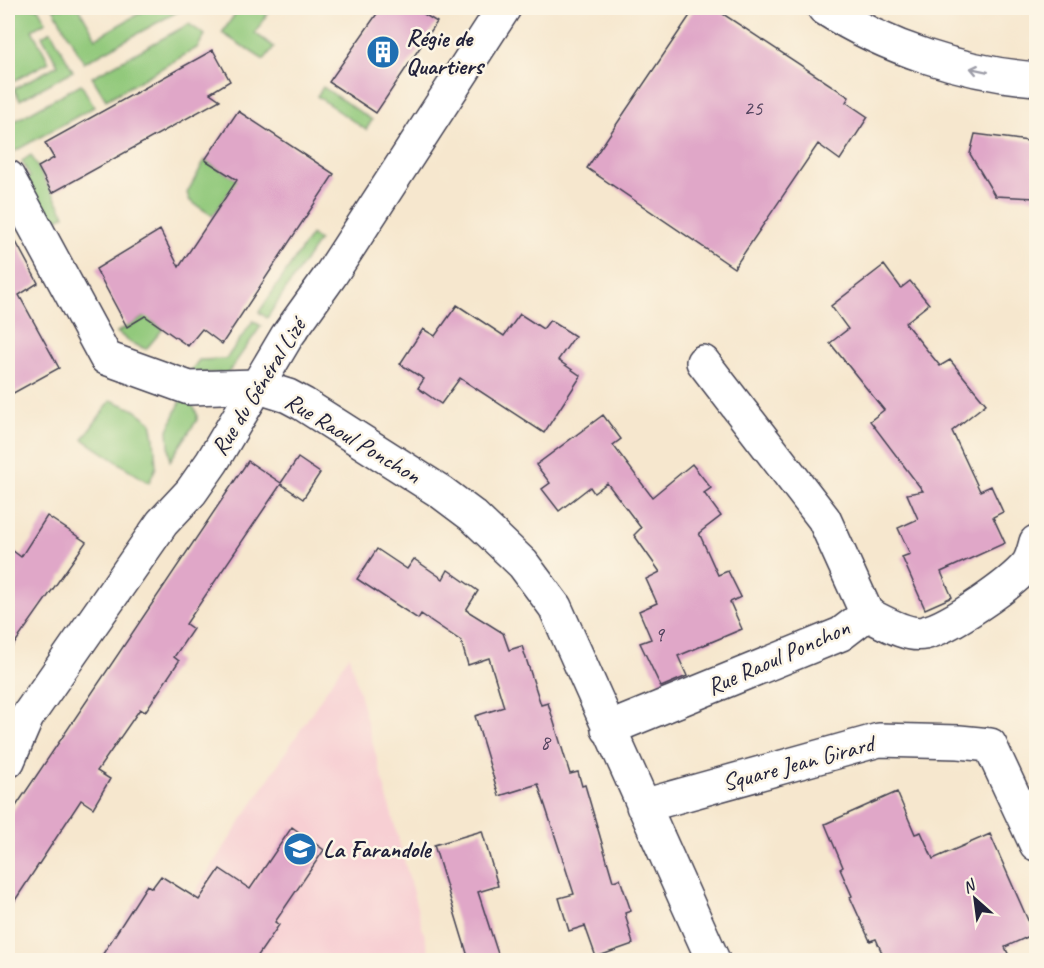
<svg xmlns="http://www.w3.org/2000/svg" width="1044" height="968" font-family="Caveat,sans-serif">
  <style>
    .built { fill: #f7cfd3 }
    .green { fill: #92c97c; stroke: #5a765c; stroke-width: 1.5 }
    .building { fill: #e0a7c8 }
    .lines { fill: none; stroke-linecap: round; stroke-linejoin: round }
    .minor-casing { stroke: #424051; stroke-width: 36 }
    .secondary-casing { stroke: #424051; stroke-width: 36 }
    .minor { stroke: #fff; stroke-width: 33 }
    .secondary { stroke: #fff; stroke-width: 33 }
    .oneway { stroke: #9c9ca7 }
    .labels { text-anchor: middle; dominant-baseline: central; stroke-width: 5; stroke-linejoin: round; paint-order: stroke }
    .number-label { font-size: 21px; fill: #52435e }
    .poi-label { font-size: 24px; font-weight: bold; fill: #22223b; stroke: #fcf5e5; text-anchor: start }
    .street-label { font-size: 24px; fill: #22223b; stroke: #fcf5e5 }
  </style>
  <rect width="100%" height="100%" fill="#fcf5e5"/>
  <filter id="ink" filterUnits="userSpaceOnUse"><feTurbulence type="fractalNoise" baseFrequency=".0167" numOctaves="2"/><feDisplacementMap in="SourceGraphic" scale="12" xChannelSelector="R" yChannelSelector="G"/><feConvolveMatrix kernelMatrix="1 2 1 2 8 2 1 2 1" color-interpolation-filters="sRGB"/></filter>
  <filter id="wash" filterUnits="userSpaceOnUse"><feTurbulence type="fractalNoise" baseFrequency=".008" numOctaves="4" result="noise"/><feDisplacementMap in="SourceGraphic" scale="24" xChannelSelector="R" yChannelSelector="G"/><feGaussianBlur stdDeviation="1.35" result="paint"/><feColorMatrix in="noise" values="0 0 0 0 0 0 0 0 0 0 0 0 0 0 0 0 0 1.4 0 .05"/><feComposite in="paint" operator="in"/></filter>
  <g filter="url(#wash)">
    <rect width="100%" height="100%" fill="#f6e7ce"/>
    <path class="built" d="M349,655L431,960H151Z"/>
    <path class="green" d="M8,8H38L46,22L32,30L49,62L8,84Z
      M53,8H79L96,38L149,8H184L84,63Z
      M239,8H271L255,33L274,47L264,60L222,33Z
      M189,24L205,35L197,48L106,100L92,77Z
      M51,31L73,71L20,100L14,89L58,65L42,36Z
      M81,84L94,107L8,155V125Z
      M323,87L372,120L366,130L317,96Z
      M31,155L65,215L45,226L21,183L30,177L22,161Z
      M205,160L244,184L228,194L213,216L190,201L187,193Z
      M311,235L319,240L267,318L259,312Z
      M148,315L153,322L163,329L146,349L131,343L117,332Z
      M253,321L261,326L228,373H189L199,360L226,359Z
      M182,398C191,404 198,408 197,420L170,461L168,430Z
      M111,400L135,410L151,422L154,438L156,467L149,483L83,439Z"/>
    <g id="blocks">
      <path class="building" d="M381,8H414L437,22L376,113L329,82Z
        M695,8H714L849,97L846,102L868,117L840,160L818,144L734,268L587,168Z
        M213,50L230,81L210,93L220,100L52,193L38,167L54,158L45,143Z
        M238,111L334,174L222,344L202,329L188,346L145,316L127,327L96,269L160,230L179,267L237,180L205,160Z
        M975,134L1036,142V198L995,196L970,154Z
        M8,227L38,283L19,295L59,368L8,396Z
        M884,265L901,288L910,281L929,304L905,323L940,366L950,360L986,404L952,431L980,491L991,486L1003,512L993,517L1005,543L941,572L952,597L925,609L902,557L910,554L898,528L918,519L907,494L923,491L870,421L884,410L830,343L848,329L831,306Z
        M457,305L504,336L520,314L543,329L550,320L575,336L558,360L581,376L544,433L460,378L441,404L418,388L424,379L400,364L423,329L435,336Z
        M603,415L621,439L613,445L652,497L692,464L711,488L704,493L721,516L699,533L718,575L728,571L741,597L730,602L742,629L678,656L687,676L661,687L640,643L651,639L639,611L657,603L646,579L660,572L634,535L641,528L607,483L594,493L590,487L559,511L542,489L550,483L536,465Z
        M298,458L320,473L303,499L281,484L186,624L193,629L174,657L179,661L145,712L140,709L97,771L110,779L93,808L81,800L8,911V818L248,461L281,483Z
        M47,516L86,542L8,653V547L21,557Z
        M377,549L407,569L414,559L443,579L448,570L478,591L466,610L503,633L509,650L522,646L541,705L548,703L570,774L578,772L582,786L585,785L613,881L620,879L631,911L625,913L633,944L596,957L585,926L569,931L559,898L574,894L538,784L499,796L475,716L504,707L489,658L468,665L461,641L421,614L418,619L357,579Z
        M897,792L915,834L921,832L933,859L990,834L1034,934L1005,947L1011,960H885L876,939L870,941L850,897L852,896L840,869L843,867L825,824Z
        M292,827L324,850L275,922L279,925L255,960H99L147,885L152,888L161,876L199,900L220,869L250,889Z
        M482,831L498,886L478,892L500,960H469L434,845Z"/>
    </g>
  </g>
  <g filter="url(#ink)">
    <use href="#blocks" fill-opacity="0" stroke="#424051" stroke-width="1.5"/>
    <g class="lines">
      <defs>
        <path id="minor" d="M824,8C886,48 963,73 1036,79
          M8,177L106,358L189,388L256,386L288,396L303,404L441,492L473,516L523,564L555,607L713,960
          M703,362L824,519L867,614
          M867,614C882,621 907,637 924,633C949,628 1012,584 1028,564C1032,558 1034,549 1036,542
          M608,729L841,634L867,614
          M643,806L879,740L959,742L990,745L1036,844"/>
        <path id="secondary" d="M8,761L27,717L162,523L191,492L212,462L287,336L330,276L504,8"/>
      </defs>
      <use href="#minor" class="minor-casing"/>
      <use href="#secondary" class="secondary-casing"/>
      <use href="#minor" class="minor"/>
      <use href="#secondary" class="secondary"/>
    </g>
    <defs><path id="oneway-shaft" d="M-6 0H5M1.5-3L5.5 0L1.5 3" fill="none" stroke-width="1.6" stroke-linecap="round" stroke-linejoin="round" transform="scale(1.5)"/></defs>
    <use class="oneway" href="#oneway-shaft" transform="translate(979 70) rotate(-168)"/>
  </g>
  <defs>
    <symbol id="building-disc" viewBox="-11 -11 22 22"><circle r="9.5" fill="#1f6fb2" stroke="#fcf5e5"/><path d="M-4-6H4V6H1V3H-1V6H-4ZM-2.5-4.3h1.7v1.8h-1.7ZM.8-4.3h1.7v1.8H.8ZM-2.5-1h1.7V.8h-1.7ZM.8-1h1.7V.8H.8Z" fill="#fff"/></symbol>
    <symbol id="school-disc" viewBox="-11 -11 22 22"><circle r="9.5" fill="#1f6fb2" stroke="#fcf5e5"/><path d="M0-5L7-2L0 1L-7-2ZM-4 1L0 2.5L4 1V4Q0 6-4 4Z" fill="#fff"/></symbol>
  </defs>
  <g fill-rule="evenodd">
    <use href="#building-disc" x="364" y="33" width="38" height="38"/>
    <use href="#school-disc" x="281" y="830" width="38" height="38"/>
  </g>
  <g class="labels">
    <g class="number-label">
      <text x="753" y="108">25</text>
      <text x="659" y="634">9</text>
      <text x="545" y="742">8</text>
    </g>
    <g class="poi-label">
      <text x="406" y="38">Régie de<tspan x="406" dy="28">Quartiers</tspan></text>
      <text x="323" y="849">La Farandole</text>
    </g>
    <g class="street-label">
      <text transform="translate(258 387) rotate(-58)">Rue du Général Lizé</text>
      <text transform="translate(353 438) rotate(31)">Rue Raoul Ponchon</text>
      <text transform="translate(778 657) rotate(-24)">Rue Raoul Ponchon</text>
      <text transform="translate(798 763) rotate(-15)">Square Jean Girard</text>
    </g>
  </g>
  <rect width="1044" height="968" fill="none" stroke="#fcf5e5" stroke-width="30"/>
  <g transform="translate(975 899) rotate(332)" stroke="#fcf5e5" stroke-width="4.5" paint-order="stroke">
  <path d="M0-4.5L10 22L0 15L-10 22Z" fill="#22223b"/>
  <text y="-9" font-size="16" font-weight="bold" text-anchor="middle" fill="#22223b">N</text>
  </g>
</svg>
